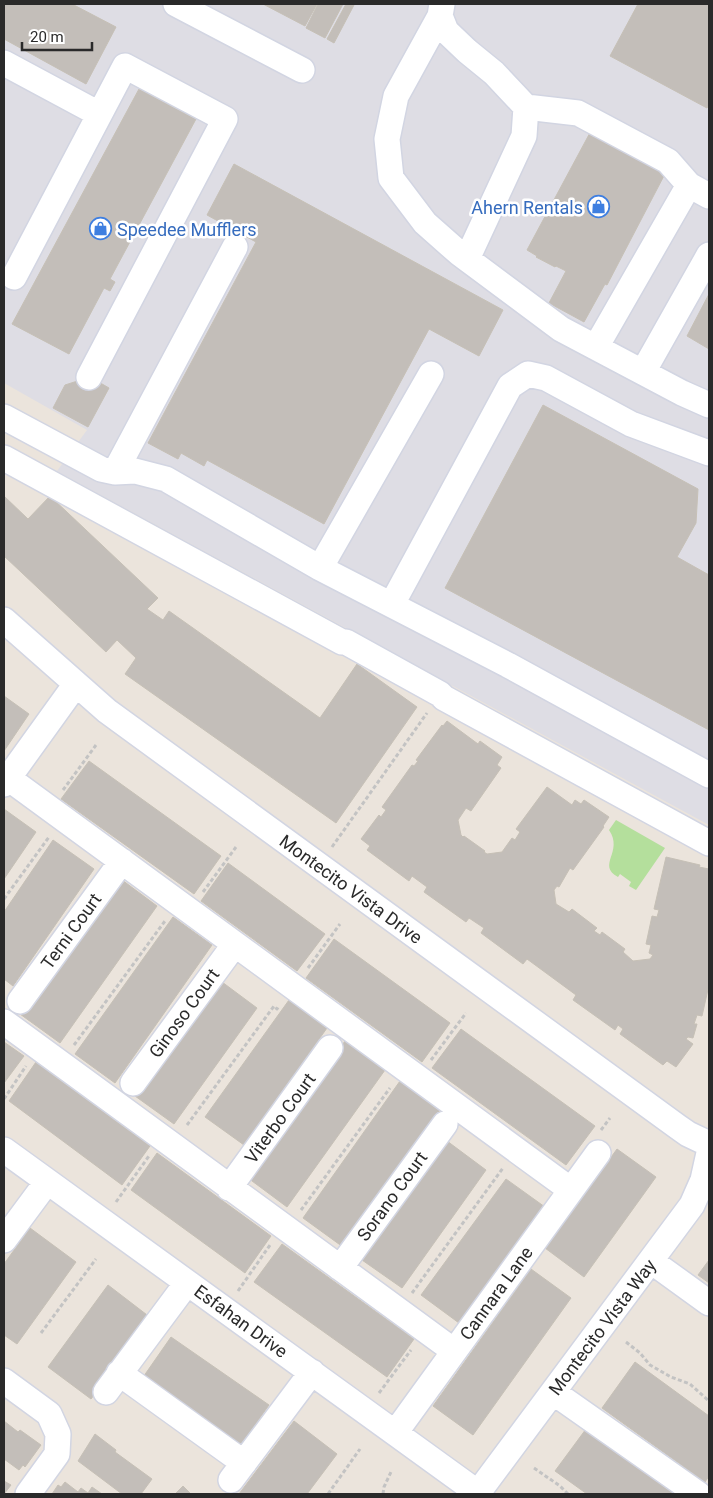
<svg xmlns="http://www.w3.org/2000/svg" width="713" height="1498" font-family="Roboto,sans-serif">
  <style>
    .industrial { fill: #dedde4 }
    .green { fill: #b4df9c }
    .building { fill: #c3beb9; stroke: #c6c0b6 }
    .lines { fill: none; stroke-linecap: round; stroke-linejoin: round }
    .minor-casing { stroke: #d2d5e2; stroke-width: 28 }
    .path { stroke: #c3c3c3; stroke-width: 3; stroke-dasharray: 4 2.5; stroke-linecap: butt }
    .minor { stroke: #fff; stroke-width: 25 }
    .labels { text-anchor: middle; dominant-baseline: central; stroke-width: 5; stroke-linejoin: round; paint-order: stroke }
    .shop-label { font-size: 18px; fill: #366cbe; stroke: #fff; text-anchor: end }
    .street-label { font-size: 18px; fill: #2a2a2a; stroke: #fff }
  </style>
  <rect width="100%" height="100%" fill="#ebe4dc"/>
  <path class="industrial" d="M4,4H709V825L57,471L87,430L4,383Z"/>
  <path class="green" d="M616,820L665,848L636,890L629,886L631,882L620,874L618,877C596,865 624,852 609,830Z"/>
  <path class="building" d="M4,4H72L116,27L86,84L4,39Z
    M263,4H317L305,26Z
    M318,4H343L325,38L306,28Z
    M346,4L354,5L334,43L327,39Z
    M638,4H709V104L707,108L610,56Z
    M139,89L196,119L110,279L115,282L110,291L104,288L69,354L12,324Z
    M592,129L667,170L607,285L605,284L584,322L549,303L566,271L556,266L555,267L536,257L537,256L527,250Z
    M234,164L503,310L479,356L429,329L324,524L207,460L204,466L181,453L178,459L148,443L256,242L207,215Z
    M709,294V349L687,336Z
    M90,377L109,388L88,427L53,408L65,385Z
    M543,405L698,489L696,523L677,557L709,575V730L445,588Z
    M4,496L28,519L50,496L158,598L147,609L163,620L169,611L320,718L357,664L417,707L336,823L125,674L136,658L117,640L106,652L4,556Z
    M4,696L29,714L4,751Z
    M447,721L478,744L480,741L502,757L497,765L501,768L471,811L466,808L458,820L461,835L463,837L464,836L485,851L484,852L487,854L502,852L512,838L515,840L520,832L516,829L547,787L572,805L575,800L581,804L584,800L609,817L603,826L604,827L573,870L570,868L559,887L557,886L554,890L556,904L569,912L572,909L597,928L594,931L600,935L602,932L625,949L623,952L633,961L650,959L653,955L649,953L651,945L646,944L652,916L657,917L659,910L654,909L666,857L700,865L699,867L709,869V985L702,1016L697,1015L694,1024H697L693,1038L688,1037L686,1039L693,1044L676,1067L667,1061L663,1065L620,1034L623,1029L618,1025L615,1030L573,1000L576,995L527,959L523,964L481,933L484,928L469,918L466,922L424,892L427,887L412,876L409,881L367,850L370,846L361,839L379,815L381,817L386,810L382,807L412,765L414,766L418,761L416,760L442,725L443,726Z
    M89,761L221,856L194,894L61,799Z
    M4,809L36,832L4,879Z
    M53,840L94,869L13,986L4,979V912Z
    M228,863L325,934L297,971L201,901Z
    M118,877L157,906L60,1043L20,1014Z
    M173,917L212,945L115,1083L75,1054Z
    M334,939L450,1023L422,1062L306,978Z
    M218,979L257,1008L174,1124L135,1096Z
    M289,1000L327,1028L244,1145L205,1117Z
    M461,1029L595,1126L566,1165L432,1068Z
    M345,1041L385,1070L287,1207L248,1178Z
    M4,1042L24,1056L4,1083Z
    M36,1062L150,1146L122,1185L9,1101Z
    M400,1081L440,1110L343,1247L303,1218Z
    M447,1141L486,1170L402,1288L362,1260Z
    M617,1149L656,1177L584,1277L545,1248Z
    M157,1153L271,1236L245,1273L131,1190Z
    M506,1179L545,1207L459,1323L421,1295Z
    M30,1228L76,1262L17,1344L4,1335V1264Z
    M282,1244L414,1339L387,1377L254,1282Z
    M709,1260V1283L698,1275Z
    M531,1269L571,1298L473,1435L433,1406Z
    M108,1285L151,1318L91,1399L48,1367Z
    M171,1337L269,1405L237,1451L139,1383Z
    M635,1362L709,1416V1476L705,1482L602,1408Z
    M4,1421L18,1432L20,1430L41,1445L25,1467L23,1465L19,1470L4,1459Z
    M294,1421L337,1454L307,1494H239Z
    M586,1429L676,1494H587L555,1471Z
    M95,1434L116,1450L115,1452L152,1479L141,1494H122L78,1461Z
    M4,1481L11,1485L4,1494Z
    M65,1482L78,1492L81,1488L88,1493L92,1487L102,1494H52L58,1485L61,1487Z
    M183,1486L191,1494H175Z"/>
  <g class="lines">
    <defs>
      <path id="minor" d="M176,4L302,70
        M442,4L440,16L396,96L387,139L391,178L425,223L459,253L561,329L682,393L709,405
        M440,16L446,31L467,51L494,73L526,107L524,136L467,259
        M4,63L99,114
        M526,107L578,113L668,161L689,185
        M14,277L125,66L225,119L89,377
        M596,347L689,185L709,196
        M643,372L709,255
        M4,417L101,469L115,472L135,471L166,479L320,568L508,665L709,775
        M4,458L342,642H346L440,694L444,698L709,843
        M115,472L235,247
        M320,568L431,374
        M392,604L510,386L528,374L546,378L631,424L709,453
        M4,620L107,711L678,1127L688,1134L709,1144
        M8,778L571,1190
        M4,784L76,684
        M20,1001L122,861
        M4,1022L454,1351
        M133,1083L235,944
        M4,1150L478,1493
        M229,1188L330,1048
        M4,1240L47,1182
        M651,1261L709,1303
        M340,1268L445,1124
        M119,1373L244,1463
        M4,1381L49,1414L58,1434L57,1454L28,1494
        M106,1392L187,1283
        M553,1392L698,1494
        M395,1433L598,1153
        M231,1480L312,1372
        M477,1494L692,1205L703,1180L709,1153"/>
    </defs>
    <use href="#minor" class="minor-casing"/>
    <path class="path" d="M63,790L96,745
      M332,847L427,713
      M203,892L236,847
      M4,899L49,837
      M308,968L340,924
      M74,1045L165,921
      M431,1060L466,1013
      M4,1099L26,1066
      M187,1125L274,1006L277,1009L279,1006
      M601,1130L610,1118
      M116,1202L149,1156
      M301,1210L390,1088
      M238,1291L270,1245
      M412,1293L503,1168
      M41,1333L96,1259
      M626,1342L640,1353L650,1365L671,1377L690,1384L709,1401
      M379,1393L411,1350
      M534,1468L560,1486L568,1494
      M328,1494L360,1449
      M383,1494L384,1487L391,1472"/>
    <use href="#minor" class="minor"/>
  </g>
  <defs>
    <symbol id="shop-ring" viewBox="-11 -11 22 22"><circle r="9.5" fill="#fff" stroke="#3f7fe0" stroke-width="1.5"/><path d="M-5-2.5h2.3a2.7 3.5 0 0 1 5.4 0H5L5.5 6h-11ZM-1.5-2.5h3a1.5 2.3 0 0 0-3 0Z" fill="#3f7fe0"/></symbol>
  </defs>
  <g fill-rule="evenodd">
    <use href="#shop-ring" x="586" y="194" width="25" height="25"/>
    <use href="#shop-ring" x="88" y="216" width="25" height="25"/>
  </g>
  <g class="labels">
    <g class="shop-label">
      <text x="583" y="207">Ahern Rentals</text>
      <text x="117" y="229" text-anchor="start">Speedee Mufflers</text>
    </g>
    <g class="street-label">
      <text transform="translate(351 889) rotate(36)">Montecito Vista Drive</text>
      <text transform="translate(71 931) rotate(-54)">Terni Court</text>
      <text transform="translate(184 1013) rotate(-54)">Ginoso Court</text>
      <text transform="translate(280 1118) rotate(-54)">Viterbo Court</text>
      <text transform="translate(392 1196) rotate(-54)">Sorano Court</text>
      <text transform="translate(496 1293) rotate(-54)">Cannara Lane</text>
      <text transform="translate(241 1321) rotate(36)">Esfahan Drive</text>
      <text transform="translate(602 1327) rotate(-53)">Montecito Vista Way</text>
    </g>
  </g>
  <rect width="713" height="1498" fill="none" stroke="#2a2a2a" stroke-width="10"/>
  <path d="M22 42v8h70v-8" fill="none" stroke="#2a2a2a" stroke-width="2.5"/>
  <text x="30" y="42" font-size="15" fill="#2a2a2a" stroke="#ffffff" stroke-width="4" paint-order="stroke">20 m</text>
</svg>
